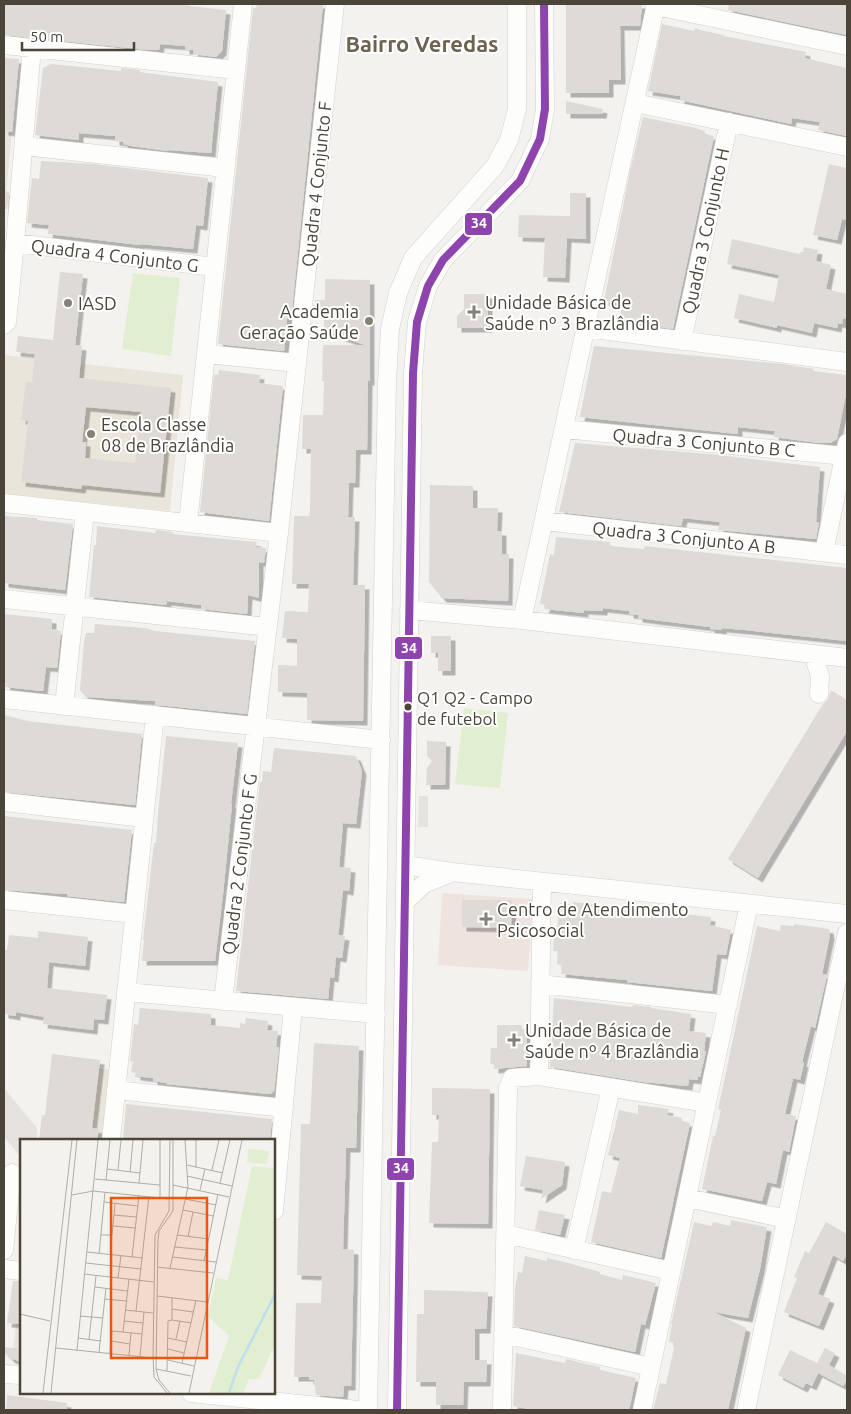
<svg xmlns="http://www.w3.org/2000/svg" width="851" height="1414" font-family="Ubuntu,sans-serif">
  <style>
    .residential { fill: #e7e4dc }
    .education { fill: #eae5da }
    .medical { fill: #eee3df }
    .green { fill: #e1eecf }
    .parking { fill: #e6e3df }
    .building { fill: #dedbd6; fill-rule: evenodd; filter: url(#shadow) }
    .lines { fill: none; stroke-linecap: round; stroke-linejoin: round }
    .minor-casing { stroke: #d2d0cb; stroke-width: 19 }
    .minor { stroke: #fdfdfc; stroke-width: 18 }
    .bus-1-casing { stroke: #fff; stroke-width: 11 }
    .bus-1 { stroke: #8e44ad; stroke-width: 8 }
    .poi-dot { fill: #868178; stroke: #fff; stroke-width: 2 }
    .bus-dot { fill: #4b4439; stroke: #fff; stroke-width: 2 }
    .labels { text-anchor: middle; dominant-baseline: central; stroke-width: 4; stroke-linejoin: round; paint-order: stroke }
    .bus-label { font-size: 17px; fill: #4b4439; stroke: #fff; text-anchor: start }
    .street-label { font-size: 18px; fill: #4b4439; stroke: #fff }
    .poi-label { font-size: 18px; fill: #4b4439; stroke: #fff; text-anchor: start }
    .district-label { font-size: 22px; font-weight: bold; fill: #6e6250; stroke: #fff }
    .inset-river { fill: none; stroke: #c0ddf1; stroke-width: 2.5 }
    .inset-road { fill: none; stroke: #b0aca6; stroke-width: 1 }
    .view { fill: #e8590c; fill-opacity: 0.15; stroke: #e8590c; stroke-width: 2.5 }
    .inset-edge { fill: none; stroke: #4b4439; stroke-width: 2.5 }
    .line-badge { stroke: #fff; stroke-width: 2 }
    .badge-label { font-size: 14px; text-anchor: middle; font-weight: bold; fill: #fff }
  </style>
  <defs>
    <filter id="shadow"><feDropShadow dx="4.5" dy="4.5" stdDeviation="0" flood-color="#0004"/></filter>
  </defs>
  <rect width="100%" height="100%" fill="#f4f2ee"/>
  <path class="residential" d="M4,62L18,64L4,217Z
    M20,1290L21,1291V1352L13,1351Z"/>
  <path class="education" d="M4,355L183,375L170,511L4,494Z
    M66,1065L112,1070L104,1140H58Z"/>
  <path class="medical" d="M442,893L533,899L528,971L438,965Z"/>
  <path class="green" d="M133,273L180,278L171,356L122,349Z
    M464,708L508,713L500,788L455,784Z"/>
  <path class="parking" d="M419,796H428V827H418Z
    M4,1088L37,1128V1140H21V1157L4,1137Z"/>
  <path class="building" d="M4,4H189V6L226,10L222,51L216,57L193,54L194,50H185V46L160,44L159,50H148L4,35Z
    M257,4H323L291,320L287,318L284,351L218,344L253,8H256Z
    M566,4H642L640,26H620L621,80H609V93H566Z
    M729,4H847V35L728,10Z
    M662,24L694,31L695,28L700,30L724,35V36L806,52L805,58L847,68V136L818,130L820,122L792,118L791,124L680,100V96L648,91Z
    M4,58L19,59L12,132L4,131Z
    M51,64L121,71V68L140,70V72L218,82L211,153L168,150V151L132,146L123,144V142L115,141V136L79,133V140L35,135L43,68Z
    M566,101L603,109L602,114H566Z
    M643,117L696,128L705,131L704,134L714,136L673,329L619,322L622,304L604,301L630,171Z
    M41,161L94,164L208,178L203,226L196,225L193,249L140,244V245L48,234L49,225L27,223L32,178L39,179Z
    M829,164L847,168V220L842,219L837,240L813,235Z
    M4,191L9,192L7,209H4Z
    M570,193H586V239L567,238L565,278L543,277L545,238L518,237L519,215L570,216Z
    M732,239L800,254V252H803L804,247L818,250L816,261L831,265L826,289L847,294L846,319L843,318L842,324L838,323L837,328L814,323L812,333L777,325V328L734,318L739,294L774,302L779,275L727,264Z
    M60,272L83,274L75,345L82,346L79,378L171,388L160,493L82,485L81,489L21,482L28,421L21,420L26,382H32L35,354L16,352L18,336L53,340ZM86,407L141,412L135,463L85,458L86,442H82Z
    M325,279L370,280V381H368L367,450H356L355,483H349L348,517H355L353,585H365L363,721L307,720V693L278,692V665L297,666V639L282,638L285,611L308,612L309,584H292L294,516H309L310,511L311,449H302L303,415H323L324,381H322L323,347L324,345H365L324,331V313H315V300H325Z
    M464,294H488V328H457V316L464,309Z
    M594,346L783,364L814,369L813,371L847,375V389L837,439L830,443H819L774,437L775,431L738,427V434L580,417Z
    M219,370L260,375L259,383L283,386L269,521L200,512L214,374L218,375Z
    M575,443L710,454L820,467L816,522H819L816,539L718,530L720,522L683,518L681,526L559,512Z
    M430,485L473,486V508H498L497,531H502V554H509L508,601L442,598L429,582Z
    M4,516L37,518V520L73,524L65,590L4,583Z
    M97,526L155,533L156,530L173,532V534L257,542L255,547L266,548L264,563L259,562V598L248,595L247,614L201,609V605L167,601L166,605L89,597L94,545H96Z
    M556,537L610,542V546L644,549L645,546L847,568V641L745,630L722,628V630L710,629V627L638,618V615L629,614V611L603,608V611L584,610V613L544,609L546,605L540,604L550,554L554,555Z
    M4,614L52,619V629L61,631L57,668L46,667L43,691L5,687L6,683H4L5,651H4Z
    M95,624L145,628L155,631L255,641L247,714L158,705H155V701L86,697L80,690L84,641L86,633H94Z
    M431,636H451V671H438V653H431Z
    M831,690L847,700V731L758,878L728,859L823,704L828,699Z
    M4,715L28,721L142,734L135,805L4,792Z
    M166,736L238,743L231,804H232L223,894L215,961H142L144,940H143L154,843H156L158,813Z
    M427,741L446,742L445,785H426L427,768L432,761L427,756Z
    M274,748L356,756L362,771L356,824L343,823L339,867L351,868L349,891L343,890L339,928L338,935L345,936L342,958L336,957L334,978L330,977L328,999L236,991L260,781L262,782L263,771L271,772Z
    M4,816L132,830L124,902L67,896V894L4,890Z
    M462,900H512L511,928L462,927Z
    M573,902L711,917L710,925L731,930L726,955L717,954L712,991L627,982V980L561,974L562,965L557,964L558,951H553L554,929L557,930L560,903L573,904Z
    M794,924L829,929L830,935L822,974L827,975L815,1028L811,1026L802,1062L804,1063L800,1080L793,1078L785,1114L796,1116L789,1152L783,1150L776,1184L767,1182L762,1201L702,1189L713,1136H715L721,1110L718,1109L720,1100L757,926L780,931L781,925L794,926Z
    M38,931L88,937L85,966L49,962L47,988L107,995L104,1020L94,1019L93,1030L43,1024L44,1017L16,1012V1016L4,1014V950H7L9,935L38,938Z
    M554,998L632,1007L633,1005L651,1007V1008L691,1014L689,1031L706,1033L704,1051H706L700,1077L698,1076V1080L689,1079L688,1086L643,1082L550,1067Z
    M140,1008L211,1014V1025L240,1028V1023L245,1024L246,1018L268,1021L267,1030L278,1031L276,1047H279L274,1091L270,1094L166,1084L167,1083L153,1081V1078L136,1076V1073L131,1072L133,1062L130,1061L134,1024L138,1025Z
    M497,1025H522V1029H527V1066L494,1069V1064H490L491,1048H497Z
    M314,1043L359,1046L356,1148H346L343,1249L354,1250L351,1386H344L343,1397L316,1395L314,1380H309V1377H294L296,1303H321L322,1276L297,1275L301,1124H310Z
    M52,1054L100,1060L92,1128L99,1129L97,1140H39L42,1115H45Z
    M432,1088L490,1089L488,1224L429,1223L432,1142H438L439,1115H432Z
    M126,1104L272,1119L270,1140H123Z
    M638,1105L669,1109L667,1115L682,1118V1121L690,1123L661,1258L591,1242L602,1191L611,1193L620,1158L608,1155L619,1110L638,1114Z
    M526,1156L565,1162L562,1185L541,1199L543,1190L520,1186Z
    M539,1210L565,1215L560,1235L535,1230Z
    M731,1220L767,1227L760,1269L748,1318L714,1312L746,1328L728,1410H653L660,1383L666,1384L675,1343L669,1342L672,1324H671L694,1222L712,1226L713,1222L730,1226Z
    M826,1222L847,1234V1254L843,1261L833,1255L818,1294L830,1299L819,1326L784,1312L797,1278L794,1277L805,1251L809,1253Z
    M525,1256L547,1261V1258L568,1263L600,1272V1274L622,1280L623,1275L656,1283L645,1325L641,1324L635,1352L514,1326L515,1288L518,1272L522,1273Z
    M13,1281H21V1324L7,1323Z
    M424,1290L488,1292L486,1329H475V1360H487L486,1382H464L463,1405H436V1382H416L417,1314H424Z
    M4,1347L21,1349V1361L11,1359L4,1352Z
    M825,1348L835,1353L829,1365L847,1376V1380L843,1386L818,1373L812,1386L806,1383L803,1388L778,1375L790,1350L817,1363Z
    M516,1353L565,1363L566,1359L600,1367V1370L636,1378L629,1410H533L513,1406Z
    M7,1395L67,1403L66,1410H6Z"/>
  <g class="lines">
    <defs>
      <path id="minor" d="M656,6L847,46
        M4,45L236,70
        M635,103L847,147
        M24,146L225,168
        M15,243L215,267
        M4,325L7,322L15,243L32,48
        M586,328L847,362
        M682,341L729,122
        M206,354L297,363
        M564,429L845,456
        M4,503L279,533
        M544,521L847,555
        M188,523L243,4
        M824,552L847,443
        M4,599L268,627
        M409,610L522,620L847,658
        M522,620L656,4
        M813,654L820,676L819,694
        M4,699L381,740
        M64,706L85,512
        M4,802L144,818
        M406,865L452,872L847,914
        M4,900L134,914
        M405,902L424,884L451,873
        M540,984L728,1005
        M126,992L376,1014
        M223,1001L279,533L335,4
        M539,1076L542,882
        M116,1090L284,1108
        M111,1140L155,715
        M687,1198L787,1219
        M274,1211L293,1007
        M506,1234L671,1271
        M4,1250L12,1173
        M574,1250L611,1088
        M4,1269L21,1271
        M503,1334L651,1367
        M4,1374L21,1375
        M191,1393L358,1410
        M368,1410L387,382L390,329L398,293L413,258L495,166L509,140L517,109V4
        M397,1410L413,373L417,322L428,286L443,260L520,181L540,139L545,109L544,4
        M502,1410L508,1088L512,1078L539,1076L707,1103
        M642,1410L749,904
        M746,1410L847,933"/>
    </defs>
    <use href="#minor" class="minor-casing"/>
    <use href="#minor" class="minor"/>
    <defs>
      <path id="bus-1" d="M397,1410L413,373L417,322L428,286L443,260L520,181L540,139L545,109L544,4"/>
    </defs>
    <use href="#bus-1" class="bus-1-casing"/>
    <use href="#bus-1" class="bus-1"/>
  </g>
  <g class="poi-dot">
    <circle cx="68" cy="303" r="5"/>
    <path d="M471.5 304.5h5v5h5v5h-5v5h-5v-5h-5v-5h5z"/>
    <circle cx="369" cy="321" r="5"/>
    <circle cx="91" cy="434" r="5"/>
    <path d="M483.5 911.5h5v5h5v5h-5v5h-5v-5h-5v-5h5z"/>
    <path d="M511.5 1032.5h5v5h5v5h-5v5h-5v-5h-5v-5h5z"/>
  </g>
  <circle class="bus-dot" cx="408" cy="707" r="4.5"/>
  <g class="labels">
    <g class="bus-label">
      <text x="417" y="697">Q1 Q2 - Campo<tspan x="417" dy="21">de futebol</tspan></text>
    </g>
    <g class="street-label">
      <text transform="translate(316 184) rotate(-84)">Quadra 4 Conjunto F</text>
      <text transform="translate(705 231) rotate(-78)">Quadra 3 Conjunto H</text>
      <text transform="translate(115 255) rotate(7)">Quadra 4 Conjunto G</text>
      <text transform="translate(704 442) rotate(5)">Quadra 3 Conjunto B C</text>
      <text transform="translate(684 537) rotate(6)">Quadra 3 Conjunto A B</text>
      <text transform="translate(239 864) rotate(-83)">Quadra 2 Conjunto F G</text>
    </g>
    <g class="poi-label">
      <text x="485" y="302">Unidade Básica de<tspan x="485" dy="21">Saúde nº 3 Brazlândia</tspan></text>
      <text x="78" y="303">IASD</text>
      <text x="359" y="311" text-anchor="end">Academia<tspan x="359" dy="21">Geração Saúde</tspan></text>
      <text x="101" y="424">Escola Classe<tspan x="101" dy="21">08 de Brazlândia</tspan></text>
      <text x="497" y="909">Centro de Atendimento<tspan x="497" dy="21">Psicosocial</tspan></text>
      <text x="525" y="1030">Unidade Básica de<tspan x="525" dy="21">Saúde nº 4 Brazlândia</tspan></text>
    </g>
    <g class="district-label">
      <text x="422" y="43">Bairro Veredas</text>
    </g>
  </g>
  <g transform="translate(20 1139)">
    <rect width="255" height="255" fill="#f4f2ee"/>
    <path d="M228,10L249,12L247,25L227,23ZM255,16V205L239,240H229L223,254H189L209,197L188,177L196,139L208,141L232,27L253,29Z" fill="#e1eecf"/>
    <path class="inset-river" d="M209,254L218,228L255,155"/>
    <path class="inset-road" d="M140,1V59M176,1V28M167,26L203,34M87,30L120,34M98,31L101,1M192,31L199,1M110,33L113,1M167,37L212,47M75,40L140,46M86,41L90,1M119,44L123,1M200,44L210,1M153,46L209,58M180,51L185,30M52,56L73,52L149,60M165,60L196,66M84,63L118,67M163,71L193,77M94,76L116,78M93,87L115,89M81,96H92L95,65M157,96L189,100M168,98L173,73M155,108L186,111M67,113L123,119M79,115L85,53M112,118L119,56M152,118L196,123M184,122L198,55M66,124L121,130M137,128L193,134M150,129L168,48L165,1M64,135L134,143M98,139L101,117M75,148L107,152M137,157L187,163M85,160L106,162M152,170L173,173M105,171L133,174M116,172L129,57M0,175L30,182M60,177L83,179M152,181V159M152,181L171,184M104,182L123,184M92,192L122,195M103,193L109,140M58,199L81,202M148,199L167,203M69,200L76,137M156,200L160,182M91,202L110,205M36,209L133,219M148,210L164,214M57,211L78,1M79,213L86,149M90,214L92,192M109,216L111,194M120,217L124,173M148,221L174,227M162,224L176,161M136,230L171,237M147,232L148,182L152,181M23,254L52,1M31,254L57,1M147,254L134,238L133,219L135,96L149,72L150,1M150,254L139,241L136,230L138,101L139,92L153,72V1M169,254L222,1"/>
    <path class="view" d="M91,59H187V219H91Z"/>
    <rect width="255" height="255" class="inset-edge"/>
  </g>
  <g class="line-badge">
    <rect x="464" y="212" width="29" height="24" rx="5" fill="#8e44ad"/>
    <rect x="394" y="636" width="29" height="24" rx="5" fill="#8e44ad"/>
    <rect x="386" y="1157" width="29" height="24" rx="5" fill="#8e44ad"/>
  </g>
  <g class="badge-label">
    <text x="479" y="228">34</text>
    <text x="409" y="653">34</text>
    <text x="401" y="1173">34</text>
  </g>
  <rect width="851" height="1414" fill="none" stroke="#4b4439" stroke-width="10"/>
  <path d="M22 42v8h112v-8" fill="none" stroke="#4b4439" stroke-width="2.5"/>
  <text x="30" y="42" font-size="15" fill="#4b4439" stroke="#ffffff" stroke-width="4" paint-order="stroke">50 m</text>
</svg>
